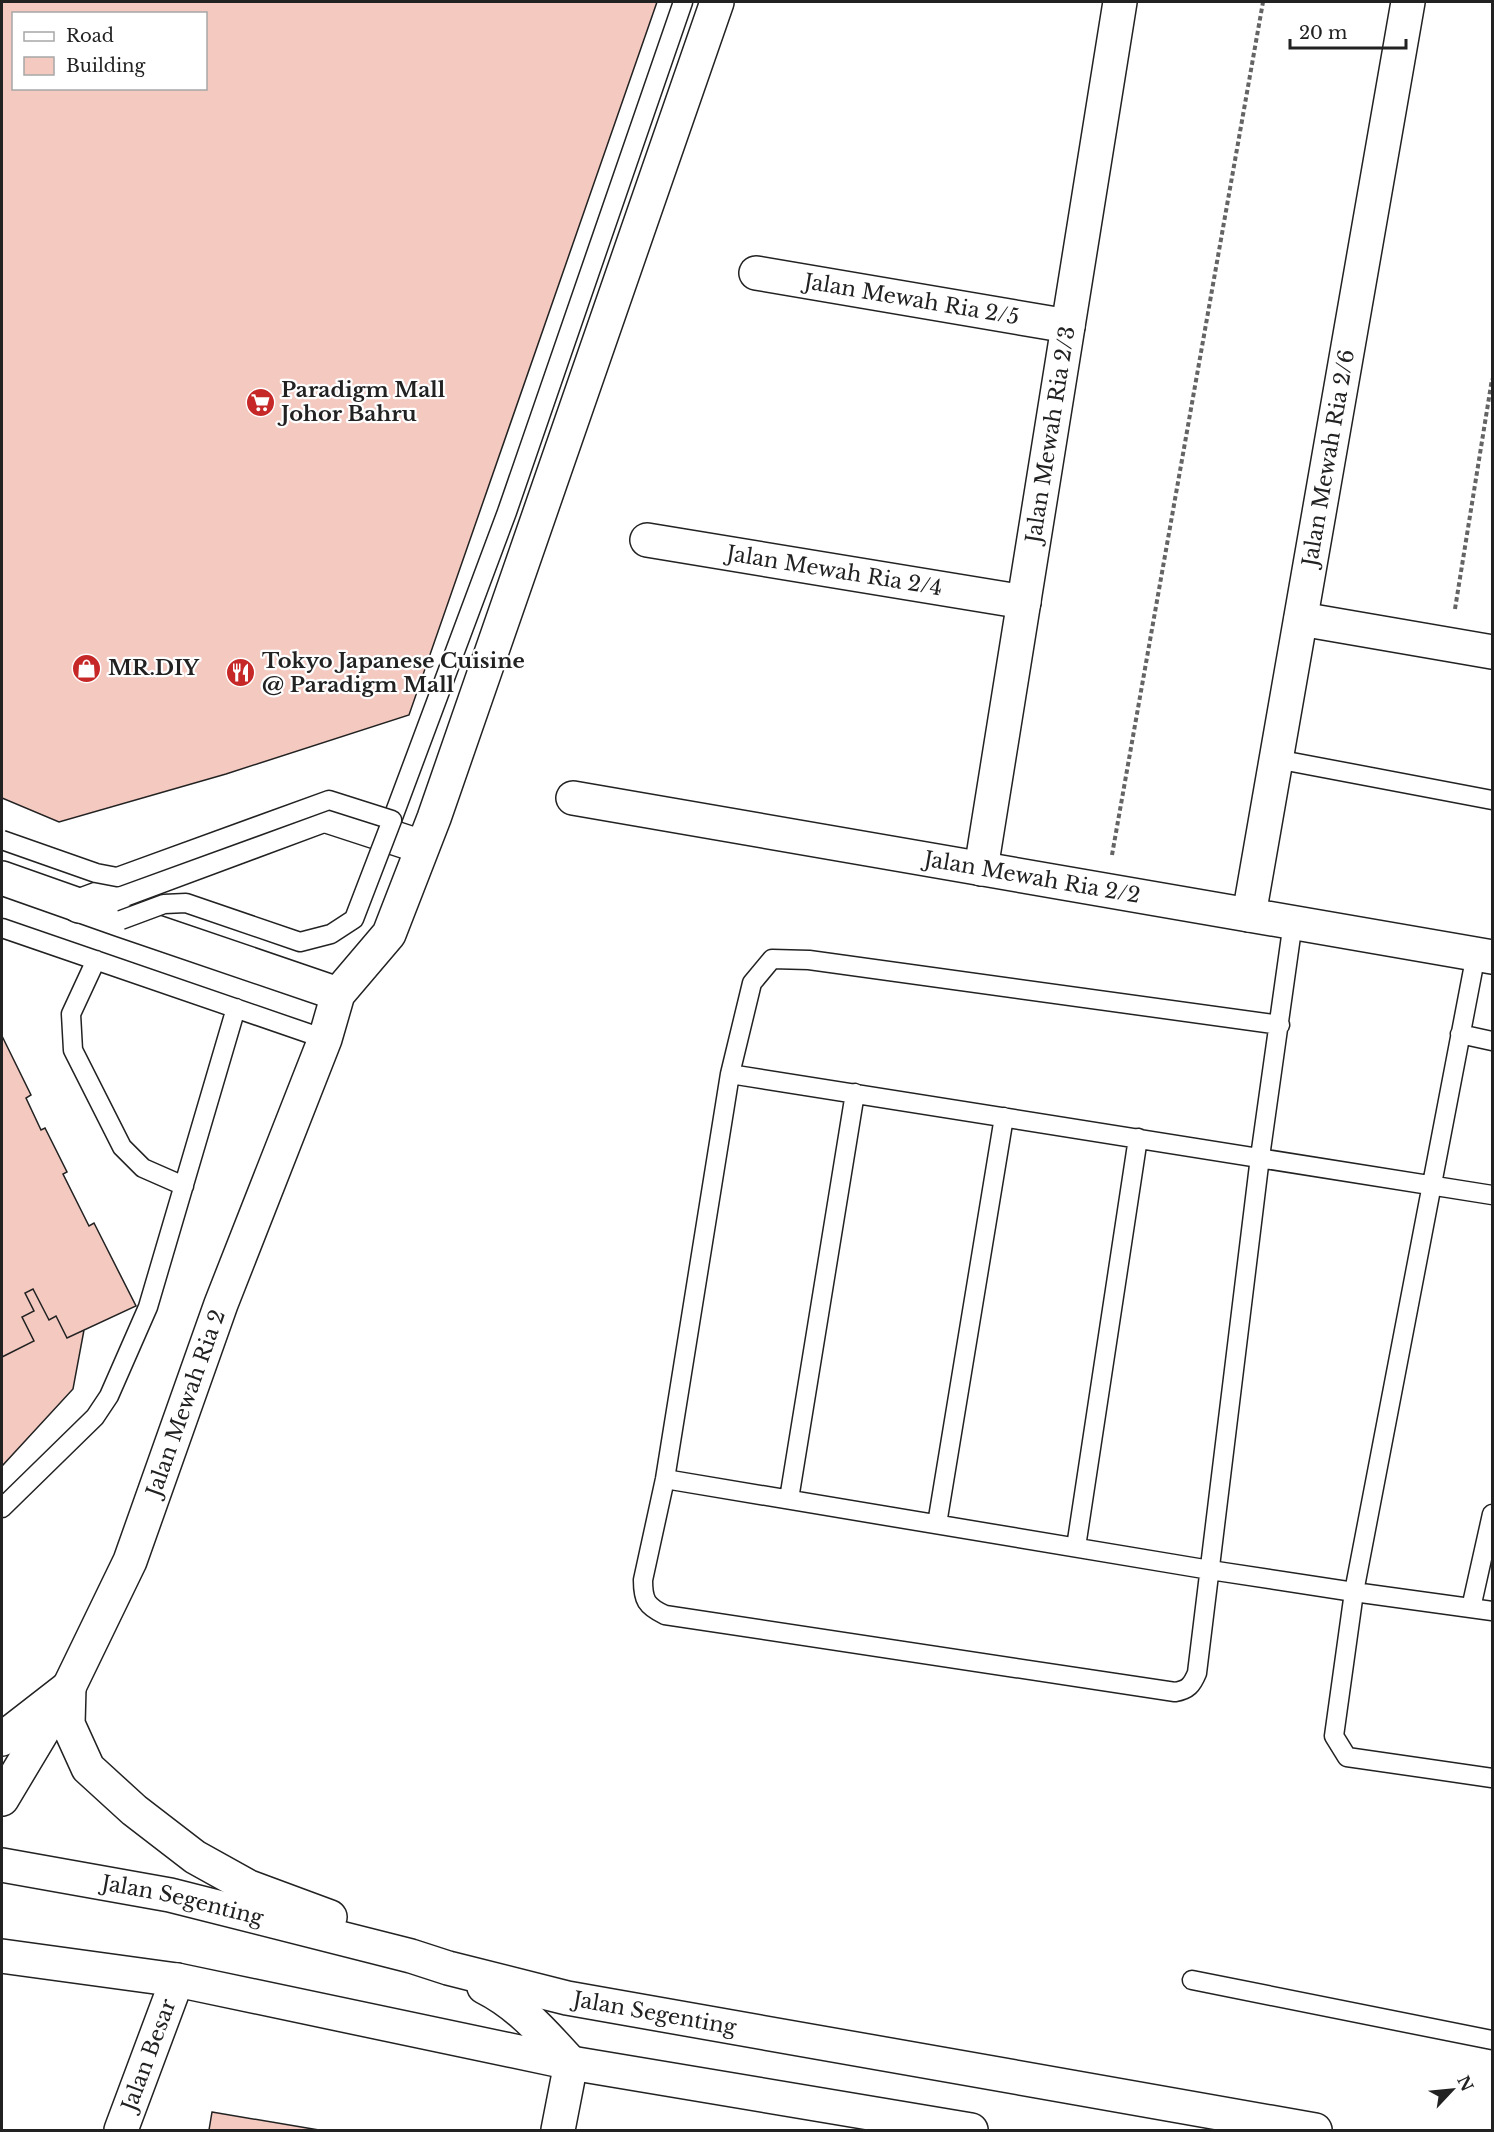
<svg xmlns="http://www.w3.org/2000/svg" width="1494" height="2132" font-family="'Libre Baskerville',serif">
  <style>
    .building { fill: #f3c9c0; stroke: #222; stroke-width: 1.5; fill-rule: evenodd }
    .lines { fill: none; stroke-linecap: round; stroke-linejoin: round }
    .service-casing { stroke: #222; stroke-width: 21 }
    .minor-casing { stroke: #222; stroke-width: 36 }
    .tertiary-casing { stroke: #222; stroke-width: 36 }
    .path { stroke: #646464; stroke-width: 4; stroke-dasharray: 4.5 3; stroke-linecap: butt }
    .service { stroke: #fff; stroke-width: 18 }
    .minor { stroke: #fff; stroke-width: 33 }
    .tertiary { stroke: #fff; stroke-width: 33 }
    .service-bridge-casing { stroke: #222; stroke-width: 21; stroke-linecap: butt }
    .service-bridge { stroke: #fff; stroke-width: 18 }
    .labels { text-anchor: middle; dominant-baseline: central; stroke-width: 4.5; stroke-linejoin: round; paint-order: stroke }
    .street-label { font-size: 21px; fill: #222; stroke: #fff }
    .poi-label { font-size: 21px; font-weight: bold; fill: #222; stroke: #fff; text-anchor: start }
  </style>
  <rect width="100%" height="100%" fill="#fff"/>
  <path class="building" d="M2,2H657L409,715L226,774L59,822L2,798ZM14,14H206V88H14Z
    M2,1036L31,1095L26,1098L41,1130L45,1128L67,1172L63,1174L89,1226L94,1223L136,1306L67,1338L56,1316L49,1320L33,1289L25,1293L34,1311L22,1317L34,1341L2,1357Z
    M33,1289L49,1320L56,1316L67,1338L84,1330L73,1389L2,1466V1357L34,1341L22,1317L34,1311L25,1293Z
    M212,2112L319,2130H209Z"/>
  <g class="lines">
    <defs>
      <path id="service" d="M1276,759L1492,800
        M392,820L507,512L683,2
        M2,928L325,1039
        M1476,954L1354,1592L1334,1736L1347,1757L1492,1778
        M96,960L71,1014L73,1050L122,1147L143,1168L184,1186
        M1280,1025L809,960L772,959L752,983L730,1074L665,1479L643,1580C643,1600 646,1606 665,1615L1175,1692C1188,1690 1192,1685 1197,1673L1260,1157L1293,922
        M1460,1034L1492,1041
        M730,1074L1492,1195
        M665,1479L1210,1570L1354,1592L1492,1611
        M789,1499L855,1093
        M2,1508L95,1417L109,1396L148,1307L236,1008
        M937,1524L1004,1117
        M1076,1547L1138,1138
        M1471,1608L1492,1514
        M1192,1980L1492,2040"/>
      <g id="minor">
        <path id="s1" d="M756,273L1068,326"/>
        <path id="s2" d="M647,540L1024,602"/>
        <path d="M1301,619L1492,652"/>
        <path id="s3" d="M573,798L1492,957"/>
        <path id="s4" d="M981,869L1120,2"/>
        <path d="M2,878L121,920L338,994"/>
        <path d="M79,906L324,815L422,847"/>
        <path id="s5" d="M1249,915L1408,2"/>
        <path id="s6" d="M2,1799L69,1687L130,1561L221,1304L325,1039L338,994L389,934L434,818L717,2"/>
        <path id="s7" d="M121,2130L177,1980"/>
        <path d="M558,2130L571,2063"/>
      </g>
      <g id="tertiary">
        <path d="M69,1687L68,1724L88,1768L134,1810L195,1857L249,1887L330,1917"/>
        <path d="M2,1739L69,1687"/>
        <path id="s8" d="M2,1865L170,1895L411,1956L448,1968L567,1998L1315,2130"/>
        <path d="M2,1956L177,1980L571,2063L971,2130"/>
        <path d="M484,1987C520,2005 544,2034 571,2063"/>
      </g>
    </defs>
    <use href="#service" class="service-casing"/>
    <use href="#minor" class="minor-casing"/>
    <use href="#tertiary" class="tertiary-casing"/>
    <path class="path" d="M1455,609L1492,379
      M1112,855L1263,2"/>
    <use href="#service" class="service"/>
    <use href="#minor" class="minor"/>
    <use href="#tertiary" class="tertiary"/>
    <defs>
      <path id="service-bridge" d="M2,840L96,873L117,877L329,800L392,820L354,919L331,934L300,942L186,903L164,904L121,920"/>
    </defs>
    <use href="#service-bridge" class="service-bridge-casing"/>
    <use href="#service-bridge" class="service-bridge"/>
  </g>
  <defs>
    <symbol id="supermarket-disc" viewBox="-11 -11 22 22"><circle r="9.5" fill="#c62828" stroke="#fff"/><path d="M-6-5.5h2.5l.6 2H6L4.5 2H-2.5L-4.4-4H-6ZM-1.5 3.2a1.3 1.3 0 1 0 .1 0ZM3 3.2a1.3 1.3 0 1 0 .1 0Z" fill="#fff"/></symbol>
    <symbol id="shop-disc" viewBox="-11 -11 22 22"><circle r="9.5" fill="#c62828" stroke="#fff"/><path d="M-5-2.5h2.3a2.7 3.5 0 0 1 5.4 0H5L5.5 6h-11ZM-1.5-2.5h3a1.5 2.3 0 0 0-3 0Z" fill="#fff"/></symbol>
    <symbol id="restaurant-disc" viewBox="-11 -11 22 22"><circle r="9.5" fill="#c62828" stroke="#fff"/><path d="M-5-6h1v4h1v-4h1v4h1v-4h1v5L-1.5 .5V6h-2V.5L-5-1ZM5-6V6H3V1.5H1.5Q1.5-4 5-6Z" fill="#fff"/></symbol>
  </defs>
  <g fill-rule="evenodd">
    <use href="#supermarket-disc" x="244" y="386" width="33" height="33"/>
    <use href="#shop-disc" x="70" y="652" width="33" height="33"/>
    <use href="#restaurant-disc" x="224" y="656" width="33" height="33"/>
  </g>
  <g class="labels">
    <g class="street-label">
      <text stroke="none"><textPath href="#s1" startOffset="158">Jalan Mewah Ria 2/5</textPath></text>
      <text stroke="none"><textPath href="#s4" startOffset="440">Jalan Mewah Ria 2/3</textPath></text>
      <text stroke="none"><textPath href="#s5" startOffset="464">Jalan Mewah Ria 2/6</textPath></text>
      <text stroke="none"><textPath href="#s2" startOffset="190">Jalan Mewah Ria 2/4</textPath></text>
      <text stroke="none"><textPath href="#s3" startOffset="466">Jalan Mewah Ria 2/2</textPath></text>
      <text stroke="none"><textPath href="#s6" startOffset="438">Jalan Mewah Ria 2</textPath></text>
      <text stroke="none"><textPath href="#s8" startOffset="184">Jalan Segenting</textPath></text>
      <text stroke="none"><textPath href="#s8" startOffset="670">Jalan Segenting</textPath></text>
      <text stroke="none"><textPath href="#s7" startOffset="80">Jalan Besar</textPath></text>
    </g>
    <g class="poi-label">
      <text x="281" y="390">Paradigm Mall<tspan x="281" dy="24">Johor Bahru</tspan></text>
      <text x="262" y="661">Tokyo Japanese Cuisine<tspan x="262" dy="24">@ Paradigm Mall</tspan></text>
      <text x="108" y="668">MR.DIY</text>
    </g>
  </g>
  <rect width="1494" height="2132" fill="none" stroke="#222222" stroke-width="6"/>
  <rect x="12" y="12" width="195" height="78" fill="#ffffff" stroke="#a7a7a7" stroke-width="1.5"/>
  <rect x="24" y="32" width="30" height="9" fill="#ffffff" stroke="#a7a7a7" stroke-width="1.5"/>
  <text x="66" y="42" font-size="18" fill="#222222">Road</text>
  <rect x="24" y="57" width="30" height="18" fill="#f3c9c0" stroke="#a7a7a7" stroke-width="1.5"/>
  <text x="66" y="72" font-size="18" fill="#222222">Building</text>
  <g transform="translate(1452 2090) rotate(64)" stroke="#ffffff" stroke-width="4.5" paint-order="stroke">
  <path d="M0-4.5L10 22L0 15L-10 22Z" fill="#222222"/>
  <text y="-9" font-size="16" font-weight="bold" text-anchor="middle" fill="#222222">N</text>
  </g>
  <path d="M1290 39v9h116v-9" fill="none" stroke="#222222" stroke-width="3"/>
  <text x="1299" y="39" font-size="18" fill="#222222" stroke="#ffffff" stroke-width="4.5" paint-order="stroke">20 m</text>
</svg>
